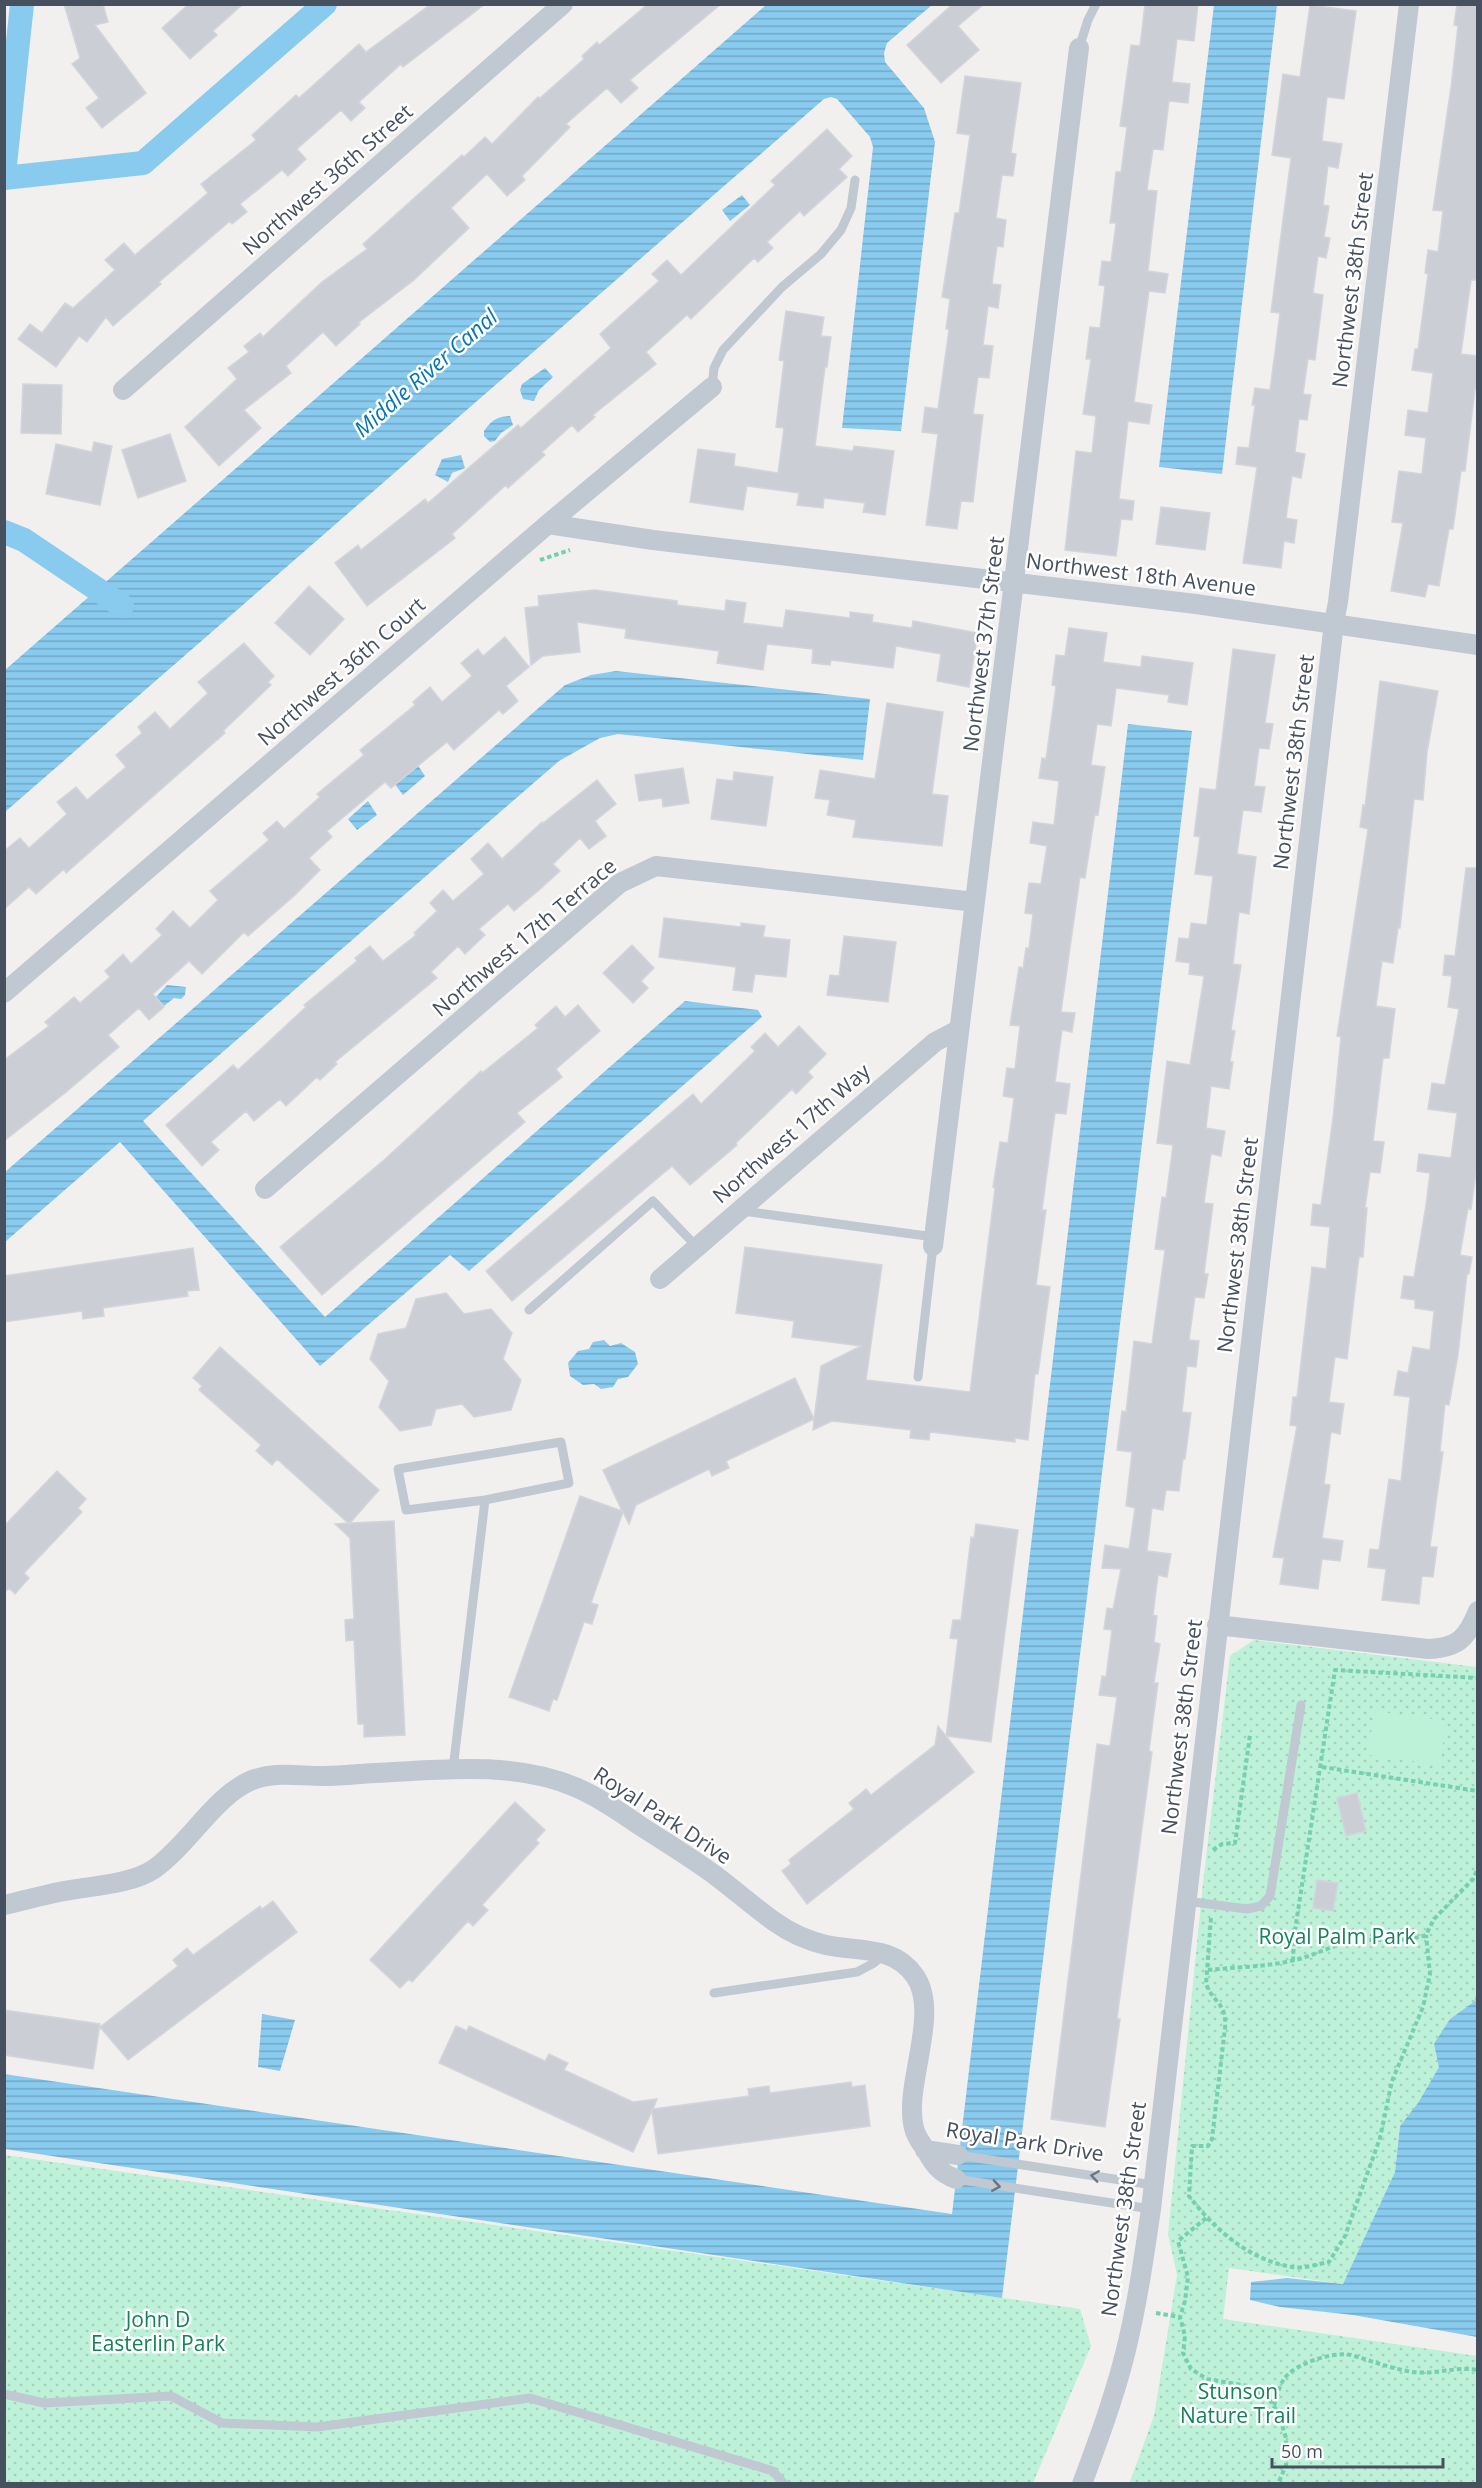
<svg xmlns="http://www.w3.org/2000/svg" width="1482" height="2488" font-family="'Open Sans',sans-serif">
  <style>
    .park { fill: url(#park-dots) }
    .pitch { fill: #bdf1d8 }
    .water { fill: url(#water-rules) }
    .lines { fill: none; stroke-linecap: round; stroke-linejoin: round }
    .canal { stroke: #89cbef; stroke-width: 24 }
    .building { fill: #cbced5; stroke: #d3d5db; stroke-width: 1.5 }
    .path { stroke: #74d0af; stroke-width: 4; stroke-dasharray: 4.5 3; stroke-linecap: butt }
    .service { stroke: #c0c8d2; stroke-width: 9 }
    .minor { stroke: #c0c8d2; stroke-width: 20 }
    .oneway { stroke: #6b7481 }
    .labels { text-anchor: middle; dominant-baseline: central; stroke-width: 5; stroke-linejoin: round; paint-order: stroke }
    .street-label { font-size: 21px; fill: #47505e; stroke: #fff }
    .park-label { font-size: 21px; fill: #14825b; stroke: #fff }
    .water-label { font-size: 22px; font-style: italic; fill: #0875af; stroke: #fff }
  </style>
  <defs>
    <pattern id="park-dots" width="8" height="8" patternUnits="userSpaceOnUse" patternTransform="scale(1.5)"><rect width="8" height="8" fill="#bdf1d8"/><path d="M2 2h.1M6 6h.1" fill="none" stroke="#a4d0bc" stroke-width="1.8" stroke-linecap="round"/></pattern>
    <pattern id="water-rules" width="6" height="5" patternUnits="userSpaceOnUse" patternTransform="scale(1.5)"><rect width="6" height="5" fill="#89cbef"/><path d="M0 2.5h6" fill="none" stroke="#72a7c5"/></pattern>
  </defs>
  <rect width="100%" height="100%" fill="#f2f0ef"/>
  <path class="park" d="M1254,1640L1477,1667L1478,1989L1475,2001L1450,2019L1439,2067L1418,2103L1400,2126L1395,2172L1343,2284L1229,2268L1223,2319L1477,2356V2483L1129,2484L1154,2416L1177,2275L1168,2234L1203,1883L1230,1656Z
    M5,2155L1080,2309L1091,2346L1033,2483L5,2484Z"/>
  <path class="pitch" d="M1374,1711L1446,1721L1440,1765L1368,1755Z"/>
  <path class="water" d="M766,5H932L887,43L884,53L885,62L924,108L935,142L901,431L842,428L873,147L870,137L837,99L831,97L824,99L5,812V670Z
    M1214,5H1277L1222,474L1159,467Z
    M742,195L750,205L730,221L722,210Z
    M545,368L553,377L539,390L534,401L523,399L520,390L522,384Z
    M510,416L513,425L501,433L495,441L490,442L484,436V431C492,420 496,417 510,416Z
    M461,455L465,468L452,473L448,482L435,475L442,459Z
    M616,671L870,699L863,760L618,734L600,738L559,761L143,1121L325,1317L685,1001L758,1010L762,1017L469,1271L450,1255L320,1366L120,1142L5,1242V1172L565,685L591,675Z
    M1128,724L1192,731L1002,2298L5,2149L4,2074L952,2214Z
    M417,764L425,776L403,795L394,783Z
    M368,801L377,815L357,830L348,819Z
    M167,985L186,987L185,995L181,999L174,998L164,1006L156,997Z
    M604,1340L610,1346L621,1343L635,1352L638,1364L628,1377L618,1379L613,1387L601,1389L594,1384L583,1385L570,1376L568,1363L578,1351L589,1349L593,1342Z
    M1477,1989V2337L1353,2315L1280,2307L1250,2300L1251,2282L1287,2278L1343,2284L1395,2172L1400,2126L1418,2103L1439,2067L1434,2044L1450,2019L1475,2001Z
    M262,2014L295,2020L280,2071L258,2067Z"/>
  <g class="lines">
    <path class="canal" d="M4,174L22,4
      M4,178L143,163L325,4
      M4,532L24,540L122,606"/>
  </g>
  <path class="building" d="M64,4H103L108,22L95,25L146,93L102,128L86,108L99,98L72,64L80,58Z
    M189,4H243L213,31L217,35L190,59L162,28Z
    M431,4H485L403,67L401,64L359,102L365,108L351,121L341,110L297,149L306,159L288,176L282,170L240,204L247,212L232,224L230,221L159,282L161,284L113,326L106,317L87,342L79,336L56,367L18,339L30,324L42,333L65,303L73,308L115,270L105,260L124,243L135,255L208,193L201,184L256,140L252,135L296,95L299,98L359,44L366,52Z
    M648,4H721L630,80L638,88L621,103L607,88L566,124L570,127L522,176L525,180L507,196L487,174L451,208L469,228L414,280L358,323L360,324L336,346L323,332L286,366L291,373L244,410L261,428L219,466L185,427L237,379L228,368L249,352L244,346L260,333L263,337L322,282L367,249L363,244L462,155L464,157L485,137L492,144L538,97L540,98L584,59L582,56L597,42L599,45Z
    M953,4H984L958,26L979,50L941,83L907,45Z
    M1145,4H1198L1194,41L1177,39L1172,82L1190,84L1188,103L1169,101L1163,150L1153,149L1147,190L1157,191L1148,271L1168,274L1165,293L1149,291L1134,402L1152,405L1149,424L1128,421L1119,499L1134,501L1132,520L1121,519L1116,556L1065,550L1076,451L1092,453L1096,416L1083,414L1091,359H1086L1090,327L1100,328L1105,286L1099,285L1102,261L1111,262L1116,223H1110L1116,172H1121L1127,127L1120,126L1131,45L1140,46Z
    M1457,4H1478V280H1471L1461,354L1478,356V389H1475L1465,471H1461L1453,529H1449L1439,586L1428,584L1425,597L1391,591L1403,523L1392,522L1399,471L1422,474L1426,438L1405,435L1408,410L1428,413L1433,373L1412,370L1415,349H1418L1428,274L1425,273L1428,250L1438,252L1443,211L1433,210L1451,87L1458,26L1454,25Z
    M1310,5L1356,11L1344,99L1327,97L1322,141L1342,144L1338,168L1328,166L1323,205L1329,206L1324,237L1330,238L1326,258L1318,256L1313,293L1323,295L1315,360L1308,359L1303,394L1311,395L1307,420L1299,419L1295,452L1305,454L1301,478L1292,476L1286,518L1297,520L1294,543L1284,541L1281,568L1243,563L1257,467L1236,464L1238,447L1249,448L1255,405H1252L1255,388L1270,390L1280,313L1271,312L1291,158L1272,155L1283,74L1300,77Z
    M965,76L1021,83L1011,153L1016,154L1013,176L1002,175L996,218L1006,220L1003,247L997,246L992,284L1001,285L998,308L988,306L983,345L993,346L989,378L978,377L973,414L983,415L973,502L961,501L957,529L926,525L938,434L922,432L925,407L938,409L949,329H946L950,299L942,297L955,213H959L970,135L957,133Z
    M827,129L852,156L839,169L847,177L804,216L800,211L767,242L773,248L758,262L754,258L691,319L687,315L646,352L656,364L593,415L595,417L578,432L572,425L542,452L545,455L508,488L506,485L452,534L455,538L367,606L335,563L358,545L361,550L425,499L428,503L518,425L521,428L611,348L600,334L659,281L652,274L667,260L681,275L775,185L771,181Z
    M786,311L824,317L821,336L831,337L827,367H825L815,446L853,451L854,446L894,451L885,515L863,512L865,503L824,498L823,508L797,505L799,493L747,486L743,510L690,502L698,449L735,454L734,466L778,473L784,428L776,427L784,361L779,360Z
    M23,384L62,385L61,434L21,433Z
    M170,434L186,481L138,498L122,450Z
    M94,442L112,446L100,505L46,494L56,444L92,452Z
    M1161,507L1210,513L1205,550L1156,544Z
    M309,586L344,619L310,655L275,623Z
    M595,590L677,601V605L725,611L726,600L746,603L743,623L783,628L786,610L850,618V612L873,615L872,622L912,628L913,621L978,633L969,687L937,681L941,654L896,646L893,668L831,660L830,665L812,663L813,649L767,644L763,670L717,663L719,651L625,638L626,629L577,622L580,652L543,656L531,665L525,608L539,606L538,596Z
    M1069,628L1107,633L1103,662L1141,667L1142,656L1193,663L1187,705L1168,702L1169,695L1116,688L1111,726L1097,724L1091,765L1105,767L1098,815L1095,814L1085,878L1080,877L1061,1012L1075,1013L1072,1032L1062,1030L1055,1082L1070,1084L1066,1114L1055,1113L1042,1210H1046L1036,1285L1050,1287L1038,1374H1035L1028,1440L1015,1438V1442L930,1432L929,1440L910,1438L911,1430L832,1421L813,1430L814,1419L726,1461L729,1468L712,1476L709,1469L636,1505L629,1524L623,1512L591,1603L598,1605L592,1624L584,1622L557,1700L553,1699L549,1711L509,1697L580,1496L622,1511L603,1470L795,1378L814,1419L821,1366L861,1346L792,1337L794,1321L736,1313L745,1247L882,1265L866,1380L970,1392L995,1188L993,1187L1000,1142L1008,1143L1014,1098L1003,1096L1007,1068L1015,1069L1020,1026L1010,1025L1019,967L1023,968L1026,948H1029L1033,914L1025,913L1029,883L1041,884L1047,846L1030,843L1033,822L1054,825L1059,781L1039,778L1042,758L1046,759L1056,686L1052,685L1056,655L1065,656Z
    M505,637L529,667L506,686L518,701L503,714L499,710L454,750L447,742L391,788L385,782L327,831L332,837L309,858L320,870L295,895L248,936L244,932L202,974L189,961L153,994L164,1007L149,1020L139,1008L108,1035L119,1047L65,1093L4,1141V1060L49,1026L45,1022L74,997L80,1003L110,977L105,971L123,954L131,964L162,935L156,929L173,911L190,928L218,900L210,891L269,840L263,833L277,821L284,829L320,797L317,794L364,755L360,750L415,705L413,702L430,687L442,702L472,676L461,663L478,649L483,656Z
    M244,643L274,676L268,682L271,685L223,731L225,733L209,747L66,873L64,869L36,894L29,887L4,909V851L20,838L29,848L67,814L57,802L76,787L87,800L126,767L116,755L142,733L138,727L155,712L170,729L208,693L198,682Z
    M1233,649L1275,655L1265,723L1273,724L1269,749L1259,748L1254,786L1265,787L1261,812L1243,810L1237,854L1256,857L1249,914L1239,912L1233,964L1241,965L1231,1030L1235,1031L1230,1061L1233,1062L1229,1089L1211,1086L1206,1128L1225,1131L1221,1156L1211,1154L1204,1203L1213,1204L1204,1274H1208L1204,1298L1195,1297L1189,1340L1199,1341L1196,1367L1187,1366L1182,1412L1191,1413L1185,1459H1183L1179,1491L1166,1490L1163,1510L1152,1508L1147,1551L1171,1554L1167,1577L1158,1575L1153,1615L1157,1616L1154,1642L1160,1644L1154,1683H1158L1149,1751L1152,1752L1117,2019H1120L1105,2127L1051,2119L1097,1744L1110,1746L1117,1697L1099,1695L1102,1676L1106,1677L1112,1630L1104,1629L1107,1608L1113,1609L1121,1569L1102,1568L1105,1545L1129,1549L1135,1508L1126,1506L1132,1452L1117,1450L1122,1411L1126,1412L1134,1341L1152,1344L1165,1250L1155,1249L1162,1197L1166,1198L1173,1145L1157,1143L1167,1061L1190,1065L1204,976L1189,974L1190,963L1176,961L1179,938L1189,939L1191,923L1207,925L1213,876L1195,874L1200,837L1194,836L1200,788L1216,790Z
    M1380,681L1438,691L1427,752L1423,800L1414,799L1400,928H1398L1393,963L1382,961L1376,1006L1395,1009L1389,1058H1383L1373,1141L1384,1142L1380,1173L1370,1172L1365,1208H1367L1363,1257H1359L1347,1359L1335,1357L1329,1402L1344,1404L1340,1434L1331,1432L1324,1484L1330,1485L1322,1538L1343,1541L1340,1561L1322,1559L1318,1589L1280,1584L1284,1558L1273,1557L1297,1426L1290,1425L1293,1397H1297L1312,1267L1326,1269L1330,1227L1311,1225L1313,1204L1321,1205L1333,1118L1341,1037L1337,1036L1368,829L1360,827L1363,805L1365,806Z
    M887,703L943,712L932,794L948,796L942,846L853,837L856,820L827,815L830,800L815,798L820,770L875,779Z
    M683,768L689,803L663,807L662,798L639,801L635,775Z
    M734,772L773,777L766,826L711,819L717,779L733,781Z
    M597,780L616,804L595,821L606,836L589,849L580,838L553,864L560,871L538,891L514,911L508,904L479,929L485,935L465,954L458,946L431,972L437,978L335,1062L337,1064L320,1080L317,1077L286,1106L280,1099L254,1121L246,1111L211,1142L219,1150L202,1166L166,1125L233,1065L238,1070L306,1007L304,1005L357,961L355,958L370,946L383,961L416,935L414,933L437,911L430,903L443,890L453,901L484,874L471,859L488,843L502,859L542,822L543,823Z
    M1466,868H1478V1159L1471,1209L1468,1208L1460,1255L1472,1257L1469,1274H1467L1458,1355L1449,1405L1445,1404L1440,1452H1443L1430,1547H1437L1433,1577L1422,1576L1419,1604L1382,1600L1386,1569L1368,1567L1370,1549L1379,1550L1389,1479L1401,1481L1410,1397L1394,1395L1398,1371L1408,1373L1413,1347L1430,1350L1434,1311L1415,1308V1300L1401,1298L1404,1276L1414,1277L1426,1205L1430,1173L1417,1171L1419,1154L1451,1158L1457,1113L1428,1109L1432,1083L1445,1085L1459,1009L1448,1007L1452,976L1443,975L1445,955L1455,956Z
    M664,918L741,927V923L765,926L763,937L790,940L786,977L755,974L752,992L733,990L736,967L659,957Z
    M844,936L896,942L888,1002L827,995L830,975L839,976Z
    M632,945L654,968L641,981L648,988L633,1003L603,973Z
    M578,1005L600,1031L556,1069L562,1077L517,1113L525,1122L322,1295L280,1247L384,1160L481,1071L482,1073L538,1028L535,1025L556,1006L565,1017Z
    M799,1026L826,1054L808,1072L813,1077L796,1094L792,1089L736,1143L737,1145L690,1185L672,1166L512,1301L486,1271L693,1094L701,1104L755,1051L751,1047L765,1033L778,1047Z
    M193,1248L199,1290L187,1291L188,1296L103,1308L104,1316L83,1319L82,1311L4,1322V1276Z
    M446,1293L464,1314L491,1309L512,1333L503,1359L521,1380L511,1410L474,1417L462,1404L436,1409L431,1425L400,1431L379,1407L389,1381L370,1359L378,1334L406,1328L416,1299Z
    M220,1347L379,1490L350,1523L394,1521L405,1735L364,1737V1724H358L354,1640L346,1641L345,1620L354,1619L350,1538L335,1524L348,1523L277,1459L272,1465L256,1451L261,1445L199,1390L202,1386L193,1378Z
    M57,1471L86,1499L78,1508L82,1512L24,1573L29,1578L15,1594L9,1588L4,1593V1526Z
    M976,1524L1018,1530L991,1742L946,1736L974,1772L807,1904L782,1871L791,1864L789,1860L854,1809L849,1803L866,1789L871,1795L935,1745L938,1726L946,1736L958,1639L950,1638L953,1620H961L971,1537L974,1538Z
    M1357,1793L1366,1831L1346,1836L1337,1798Z
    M515,1802L545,1830L536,1840L539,1843L482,1905L488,1910L473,1926L468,1921L412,1982L409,1979L400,1988L370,1960Z
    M1317,1880L1338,1883L1333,1911L1313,1908Z
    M273,1901L297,1932L128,2060L100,2027L178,1966L173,1960L187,1948L193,1955L260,1906L262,1909Z
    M4,2010L100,2024L93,2069L4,2055Z
    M456,2026L467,2031L469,2026L545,2061L549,2054L568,2063L564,2070L633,2102L657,2099L653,2109L749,2096L748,2089L769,2086L770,2093L851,2082L852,2087L865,2085L870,2126L658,2154L652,2111L633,2152L439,2063Z"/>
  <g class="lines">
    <path class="path" d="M540,560L570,550
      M1322,1767L1478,1791
      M1213,1850L1222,1844L1235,1843L1250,1735
      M1211,1918L1206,1984C1214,2004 1227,2003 1225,2028L1212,2139L1208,2146H1192L1189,2196C1214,2229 1249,2260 1292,2267C1303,2269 1318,2264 1329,2262L1345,2236L1380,2138L1392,2081L1423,2007L1430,1974L1426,1935
      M1293,1961L1294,1937L1335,1670L1478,1678
      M1208,1970C1236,1967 1267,1967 1295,1960C1317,1955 1335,1943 1357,1941C1380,1938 1403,1943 1426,1935L1434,1919L1473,1879L1478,1868
      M1206,2218L1178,2241L1188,2277L1185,2301L1180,2317L1185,2336L1183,2353L1191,2369L1207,2379L1248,2386L1268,2398L1278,2412L1286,2438V2465L1278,2484
      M1156,2313L1180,2317
      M1274,2405C1277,2397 1279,2386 1284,2379C1294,2364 1333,2351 1351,2355C1372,2361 1392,2369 1413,2372C1436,2375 1455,2366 1478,2370"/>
    <path class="service" d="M1079,48L1088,20L1096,4
      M712,387L714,368L723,350L782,287L821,254L841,230L851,208L855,180
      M743,1211L934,1237
      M529,1310L653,1201L697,1247
      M918,1377L933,1246
      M561,1442L569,1483L485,1500L406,1510L398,1469Z
      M453,1769L485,1500
      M1186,1901L1247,1909L1261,1906L1270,1896L1301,1705
      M714,1993L857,1972L874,1963L883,1955
      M958,2155L1153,2185
      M956,2179L1151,2209
      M4,2394L44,2403L171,2396L222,2423L317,2427L530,2398L773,2471L784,2484"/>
    <path class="minor" d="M123,390L563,4
      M548,524L653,540L1196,604L1478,645
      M4,993L548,524L712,387
      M265,1189L620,883L656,866L975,902
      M933,1246L1079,48
      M660,1279L935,1042L958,1030
      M1217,1625L1428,1649C1457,1648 1467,1639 1478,1611
      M4,1905C22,1901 40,1896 59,1892C87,1886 131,1885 154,1869C188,1845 215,1796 250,1781C273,1771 298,1776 323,1776C335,1776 348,1775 360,1774C430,1771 509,1759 575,1787C597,1796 619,1811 639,1825C665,1842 692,1858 716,1876C736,1891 755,1908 775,1922C789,1932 809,1941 826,1945C858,1952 894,1945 915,1976C941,2014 903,2085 914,2128C916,2137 921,2143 926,2150C934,2165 940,2173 956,2179
      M925,2150L958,2155
      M1082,2484C1098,2441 1114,2398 1125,2354C1137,2306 1144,2257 1151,2209L1334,623L1338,602L1409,4"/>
  </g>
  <defs><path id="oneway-chevron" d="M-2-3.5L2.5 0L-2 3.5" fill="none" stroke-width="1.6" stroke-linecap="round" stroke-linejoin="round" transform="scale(1.5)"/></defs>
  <g class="oneway">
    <use href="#oneway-chevron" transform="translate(1095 2176) rotate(-172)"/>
    <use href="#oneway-chevron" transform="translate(996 2186) rotate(9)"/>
  </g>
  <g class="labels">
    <g class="street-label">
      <text transform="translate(327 179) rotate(-41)">Northwest 36th Street</text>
      <text transform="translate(1352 280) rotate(-83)">Northwest 38th Street</text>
      <text transform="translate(1141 574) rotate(7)">Northwest 18th Avenue</text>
      <text transform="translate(983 644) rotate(-83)">Northwest 37th Street</text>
      <text transform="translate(341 671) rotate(-41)">Northwest 36th Court</text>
      <text transform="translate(1293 762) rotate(-83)">Northwest 38th Street</text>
      <text transform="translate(524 937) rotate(-40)">Northwest 17th Terrace</text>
      <text transform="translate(791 1133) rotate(-41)">Northwest 17th Way</text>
      <text transform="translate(1237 1245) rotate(-83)">Northwest 38th Street</text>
      <text transform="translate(1181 1727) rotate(-83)">Northwest 38th Street</text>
      <text transform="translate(663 1815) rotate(33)">Royal Park Drive</text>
      <text transform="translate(1025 2141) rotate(9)">Royal Park Drive</text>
      <text transform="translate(1123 2209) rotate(-82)">Northwest 38th Street</text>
    </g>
    <g class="park-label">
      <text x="1337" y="1936">Royal Palm Park</text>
      <text x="158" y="2319">John D<tspan x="158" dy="24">Easterlin Park</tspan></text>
      <text x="1238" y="2391">Stunson<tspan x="1238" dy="24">Nature Trail</tspan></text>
    </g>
    <g class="water-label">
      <text transform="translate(425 372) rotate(-41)">Middle River Canal</text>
    </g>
  </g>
  <rect width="1482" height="2488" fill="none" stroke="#47505e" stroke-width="12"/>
  <path d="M1272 2458v9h171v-9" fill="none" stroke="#47505e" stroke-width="3"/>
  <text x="1281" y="2458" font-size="18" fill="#47505e" stroke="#ffffff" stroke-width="4.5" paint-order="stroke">50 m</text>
</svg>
